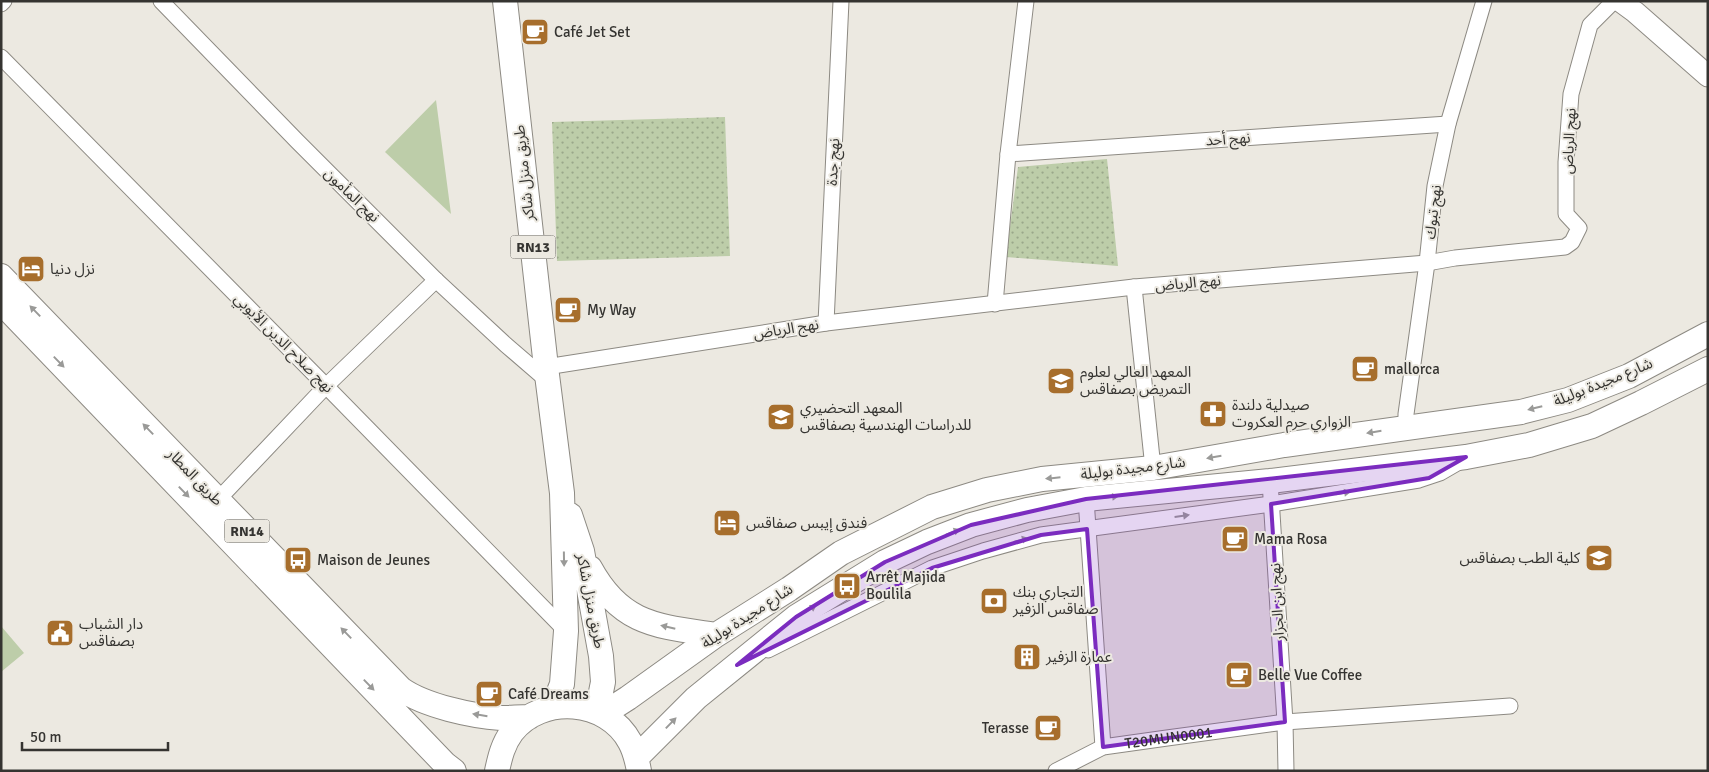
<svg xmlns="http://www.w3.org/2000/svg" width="1709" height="772" font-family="Signika,'Noto Sans Arabic',sans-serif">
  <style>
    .grass { fill: url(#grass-dots) }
    .green { fill: #bdcda9 }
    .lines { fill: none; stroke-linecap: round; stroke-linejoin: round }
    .street-casing { stroke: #8d8a83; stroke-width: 17 }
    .secondary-casing { stroke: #8d8a83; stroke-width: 23 }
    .primary-casing { stroke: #8d8a83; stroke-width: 26 }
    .street { stroke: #fff; stroke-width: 15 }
    .secondary { stroke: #fff; stroke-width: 21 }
    .primary { stroke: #fff; stroke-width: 24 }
    .oneway { fill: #9a9a98 }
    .marked { fill: #7b2cbf; fill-opacity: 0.2; stroke: #7b2cbf; stroke-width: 4; stroke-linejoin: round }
    .labels { text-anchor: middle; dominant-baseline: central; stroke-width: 4; stroke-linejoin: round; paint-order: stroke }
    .shield { fill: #ece9e1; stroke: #6c6a66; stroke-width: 1 }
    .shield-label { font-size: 14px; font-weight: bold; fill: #353431 }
    .poi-label { font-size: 15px; fill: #353431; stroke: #ece9e1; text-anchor: start }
    .street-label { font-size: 15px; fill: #353431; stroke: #ece9e1 }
  </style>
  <defs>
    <pattern id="grass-dots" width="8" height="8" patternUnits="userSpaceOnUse" patternTransform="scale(1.25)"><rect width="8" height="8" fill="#bdcda9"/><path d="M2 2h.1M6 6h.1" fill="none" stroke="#9aa78a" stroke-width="1.8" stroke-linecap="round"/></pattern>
  </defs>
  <rect width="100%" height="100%" fill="#ece9e1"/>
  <path class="grass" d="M725,117L730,256L557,261L552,122Z
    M1107,159L1118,266L1006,257L1018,167Z"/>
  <path class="green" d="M436,100L451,214L385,152Z
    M1,626L24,653L1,672Z"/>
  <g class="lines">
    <defs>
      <g id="street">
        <path d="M161,1L297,141L436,280L506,345L549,382"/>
        <path d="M1,4L4,1"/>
        <path d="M1,57L326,386L566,631"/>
        <path d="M1008,154L1448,124"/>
        <path d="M1134,287L1153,468"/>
        <path d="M995,304L1008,154L1026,1"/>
        <path d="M826,323L841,1"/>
        <path d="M546,367L826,323L1134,287L1427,263L1455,258L1565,247L1572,242L1579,228L1566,214V162L1571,94L1590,25L1614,1"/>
        <path d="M1406,427V414L1427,263L1435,186L1448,124L1484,1"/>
        <path d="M1270,481L1285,722L1286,771"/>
        <path d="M1086,499L1103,747"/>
        <path d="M212,506L326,386L436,280"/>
        <path d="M768,650L932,568L983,551L1041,535L1271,504L1419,480L1440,473L1459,462"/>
        <path id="s1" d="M1056,771L1103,747L1167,738L1285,722L1510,706"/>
      </g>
      <path id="secondary" d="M1620,1L1635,12L1708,76"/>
      <path id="primary" d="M505,1L546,367L562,493L566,631L562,684L553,707
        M1,276L401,689C425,706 472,716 501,718C510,718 520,717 529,717
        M1,302L445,764L454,771
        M570,515L582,551L601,656L603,682L597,712
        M590,568C621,625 657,626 716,635
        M603,714L628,698L716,635L789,589L841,553L932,507L987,490L1042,479L1153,468L1284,445L1521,412L1568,400L1629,376L1708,334
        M637,757L696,698L796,617L885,562L927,542L971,525L1027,510L1086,499L1270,481L1466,457L1529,445L1592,426L1641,403L1708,369
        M497,771C500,757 503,744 512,732C542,694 607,699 630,742C635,751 637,760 639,771"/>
    </defs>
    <use href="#street" class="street-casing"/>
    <use href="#secondary" class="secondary-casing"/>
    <use href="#primary" class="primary-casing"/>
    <use href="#street" class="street"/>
    <use href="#secondary" class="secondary"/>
    <use href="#primary" class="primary"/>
  </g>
  <defs><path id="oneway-solid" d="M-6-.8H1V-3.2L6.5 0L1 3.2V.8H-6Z" transform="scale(1.25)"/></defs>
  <g class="oneway">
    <use href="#oneway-solid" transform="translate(35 311) rotate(-134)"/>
    <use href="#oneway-solid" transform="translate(59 362) rotate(46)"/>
    <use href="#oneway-solid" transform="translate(1535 408) rotate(166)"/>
    <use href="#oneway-solid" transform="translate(148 429) rotate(-134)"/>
    <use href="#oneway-solid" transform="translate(1374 432) rotate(171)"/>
    <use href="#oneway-solid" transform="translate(1214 457) rotate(170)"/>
    <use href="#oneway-solid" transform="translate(1053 478) rotate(174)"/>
    <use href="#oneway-solid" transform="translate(184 492) rotate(46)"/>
    <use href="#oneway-solid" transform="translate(1343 493) rotate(-9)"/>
    <use href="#oneway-solid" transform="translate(1111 497) rotate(-6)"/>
    <use href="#oneway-solid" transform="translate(1182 516) rotate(-8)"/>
    <use href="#oneway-solid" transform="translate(953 532) rotate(-20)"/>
    <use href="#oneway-solid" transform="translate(1021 540) rotate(-15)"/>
    <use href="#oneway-solid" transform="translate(564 559) rotate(89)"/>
    <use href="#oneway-solid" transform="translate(810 609) rotate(-32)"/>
    <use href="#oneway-solid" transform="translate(668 627) rotate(-167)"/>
    <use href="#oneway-solid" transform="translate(346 633) rotate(-134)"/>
    <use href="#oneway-solid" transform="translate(369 685) rotate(46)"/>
    <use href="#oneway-solid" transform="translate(480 715) rotate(-171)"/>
    <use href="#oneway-solid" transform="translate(671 723) rotate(-46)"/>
  </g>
  <path class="marked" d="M1466,457L1429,478L1271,504L1285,722L1103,747L1087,529L1041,535L932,568L737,665L796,617L885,562L971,525L1086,499Z"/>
  <defs>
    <symbol id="cafe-square" viewBox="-11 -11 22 22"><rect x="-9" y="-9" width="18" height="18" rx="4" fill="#a76e2c" stroke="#ece9e1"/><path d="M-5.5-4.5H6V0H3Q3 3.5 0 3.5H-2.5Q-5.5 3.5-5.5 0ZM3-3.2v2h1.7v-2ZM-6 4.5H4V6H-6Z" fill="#fff"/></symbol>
    <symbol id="hotel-square" viewBox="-11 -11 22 22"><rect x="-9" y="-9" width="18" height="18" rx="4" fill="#a76e2c" stroke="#ece9e1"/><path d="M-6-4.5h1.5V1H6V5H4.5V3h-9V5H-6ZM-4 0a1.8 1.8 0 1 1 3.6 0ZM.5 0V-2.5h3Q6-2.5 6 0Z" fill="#fff"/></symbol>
    <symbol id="university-square" viewBox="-11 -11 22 22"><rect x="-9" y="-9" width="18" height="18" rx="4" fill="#a76e2c" stroke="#ece9e1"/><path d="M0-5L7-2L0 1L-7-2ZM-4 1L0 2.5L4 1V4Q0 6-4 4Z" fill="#fff"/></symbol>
    <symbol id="pharmacy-square" viewBox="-11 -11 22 22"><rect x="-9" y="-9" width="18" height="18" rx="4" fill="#a76e2c" stroke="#ece9e1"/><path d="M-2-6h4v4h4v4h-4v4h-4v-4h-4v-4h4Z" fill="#fff"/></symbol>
    <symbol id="bus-square" viewBox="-11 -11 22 22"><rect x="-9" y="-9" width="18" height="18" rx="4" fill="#a76e2c" stroke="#ece9e1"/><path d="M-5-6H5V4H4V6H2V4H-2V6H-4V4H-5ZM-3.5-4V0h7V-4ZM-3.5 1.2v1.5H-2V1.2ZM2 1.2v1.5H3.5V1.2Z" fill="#fff"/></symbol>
    <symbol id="bank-square" viewBox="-11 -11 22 22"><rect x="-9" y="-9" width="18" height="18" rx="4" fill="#a76e2c" stroke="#ece9e1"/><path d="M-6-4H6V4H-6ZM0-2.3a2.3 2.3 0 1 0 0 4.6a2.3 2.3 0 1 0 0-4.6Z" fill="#fff"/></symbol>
    <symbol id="civic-square" viewBox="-11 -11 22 22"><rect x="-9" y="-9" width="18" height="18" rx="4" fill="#a76e2c" stroke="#ece9e1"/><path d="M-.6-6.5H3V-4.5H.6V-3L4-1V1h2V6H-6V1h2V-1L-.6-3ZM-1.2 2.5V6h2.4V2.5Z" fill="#fff"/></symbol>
    <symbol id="building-square" viewBox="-11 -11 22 22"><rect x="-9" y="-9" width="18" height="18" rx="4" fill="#a76e2c" stroke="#ece9e1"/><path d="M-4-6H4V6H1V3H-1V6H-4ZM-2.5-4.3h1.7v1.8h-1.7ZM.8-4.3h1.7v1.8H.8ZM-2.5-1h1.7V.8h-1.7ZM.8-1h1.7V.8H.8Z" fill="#fff"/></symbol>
  </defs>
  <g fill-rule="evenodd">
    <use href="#cafe-square" x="519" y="16" width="32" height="32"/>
    <use href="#hotel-square" x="15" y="253" width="32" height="32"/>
    <use href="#cafe-square" x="552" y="294" width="32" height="32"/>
    <use href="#cafe-square" x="1349" y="353" width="32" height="32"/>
    <use href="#university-square" x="1045" y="365" width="32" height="32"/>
    <use href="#pharmacy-square" x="1197" y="398" width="32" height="32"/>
    <use href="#university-square" x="765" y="401" width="32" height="32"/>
    <use href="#hotel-square" x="711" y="507" width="32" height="32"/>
    <use href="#cafe-square" x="1219" y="523" width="32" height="32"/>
    <use href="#university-square" x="1583" y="542" width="32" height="32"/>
    <use href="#bus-square" x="282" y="544" width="32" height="32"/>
    <use href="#bus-square" x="831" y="570" width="32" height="32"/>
    <use href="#bank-square" x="978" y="585" width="32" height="32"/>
    <use href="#civic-square" x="44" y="617" width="32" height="32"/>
    <use href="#building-square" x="1011" y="641" width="32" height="32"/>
    <use href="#cafe-square" x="1223" y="659" width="32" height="32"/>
    <use href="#cafe-square" x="473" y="678" width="32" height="32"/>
    <use href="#cafe-square" x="1032" y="712" width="32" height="32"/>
  </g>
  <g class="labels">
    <g class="shield">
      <rect x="510.5" y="235.5" width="45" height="23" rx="4"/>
      <rect x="224.5" y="519.5" width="45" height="23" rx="4"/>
    </g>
    <g class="shield-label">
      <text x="533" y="247">RN13</text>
      <text x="247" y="531">RN14</text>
    </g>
    <g class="poi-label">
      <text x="554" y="32">Café Jet Set</text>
      <text x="50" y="269">نزل دنيا</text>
      <text x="587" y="310">My Way</text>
      <text x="1384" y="369">mallorca</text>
      <text x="1080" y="372">المعهد العالي لعلوم<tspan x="1080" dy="17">التمريض بصفاقس</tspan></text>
      <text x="1232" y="405">صيدلية دلندة<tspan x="1232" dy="17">الزواري حرم العكروت</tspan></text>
      <text x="800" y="408">المعهد التحضيري<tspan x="800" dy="17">للدراسات الهندسية بصفاقس</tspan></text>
      <text x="746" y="523">فندق إيبس صفاقس</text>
      <text x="1254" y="539">Mama Rosa</text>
      <text x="1580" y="558" text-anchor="end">كلية الطب بصفاقس</text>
      <text x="317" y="560">Maison de Jeunes</text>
      <text x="866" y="577">Arrêt Majida<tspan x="866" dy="17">Boulila</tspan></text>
      <text x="1013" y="592">التجاري بنك<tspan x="1013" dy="17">صفاقس الزفير</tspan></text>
      <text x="79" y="624">دار الشباب<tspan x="79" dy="17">بصفاقس</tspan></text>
      <text x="1046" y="657">عمارة الزفير</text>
      <text x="1258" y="675">Belle Vue Coffee</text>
      <text x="508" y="694">Café Dreams</text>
      <text x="1029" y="728" text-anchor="end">Terasse</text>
    </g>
    <g class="street-label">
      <text transform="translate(1228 139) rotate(-4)">نهج أحد</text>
      <text transform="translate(1569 141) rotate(-87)">نهج الرياض</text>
      <text transform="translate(833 162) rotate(-87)">نهج جدة</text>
      <text transform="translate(524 173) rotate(-96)">طريق منزل شاكر</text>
      <text transform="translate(352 195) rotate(44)">نهج المأمون</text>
      <text transform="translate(1433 212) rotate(-83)">نهج تبوك</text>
      <text transform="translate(1188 283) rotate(-5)">نهج الرياض</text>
      <text transform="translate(786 329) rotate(-9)">نهج الرياض</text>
      <text transform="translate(284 343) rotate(45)">نهج صلاح الدين الأيوبي</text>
      <text transform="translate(1603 382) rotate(-22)">شارع مجيدة بوليلة</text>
      <text transform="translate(1133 468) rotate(-7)">شارع مجيدة بوليلة</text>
      <text transform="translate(195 477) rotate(46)">طريق المطار</text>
      <text transform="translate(591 601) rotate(79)">طريق منزل شاكر</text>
      <text transform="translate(1277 602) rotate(-93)">نهج ابن الجزار</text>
      <text transform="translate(747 616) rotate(-33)">شارع مجيدة بوليلة</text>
      <text stroke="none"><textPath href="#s1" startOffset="119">T20MUN0001</textPath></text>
    </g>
  </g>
  <rect width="1709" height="772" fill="none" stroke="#353431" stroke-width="5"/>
  <path d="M22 742v8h146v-8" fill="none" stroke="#353431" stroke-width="2.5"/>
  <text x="30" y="742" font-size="15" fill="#353431" stroke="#ece9e1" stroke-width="4" paint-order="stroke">50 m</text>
</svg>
